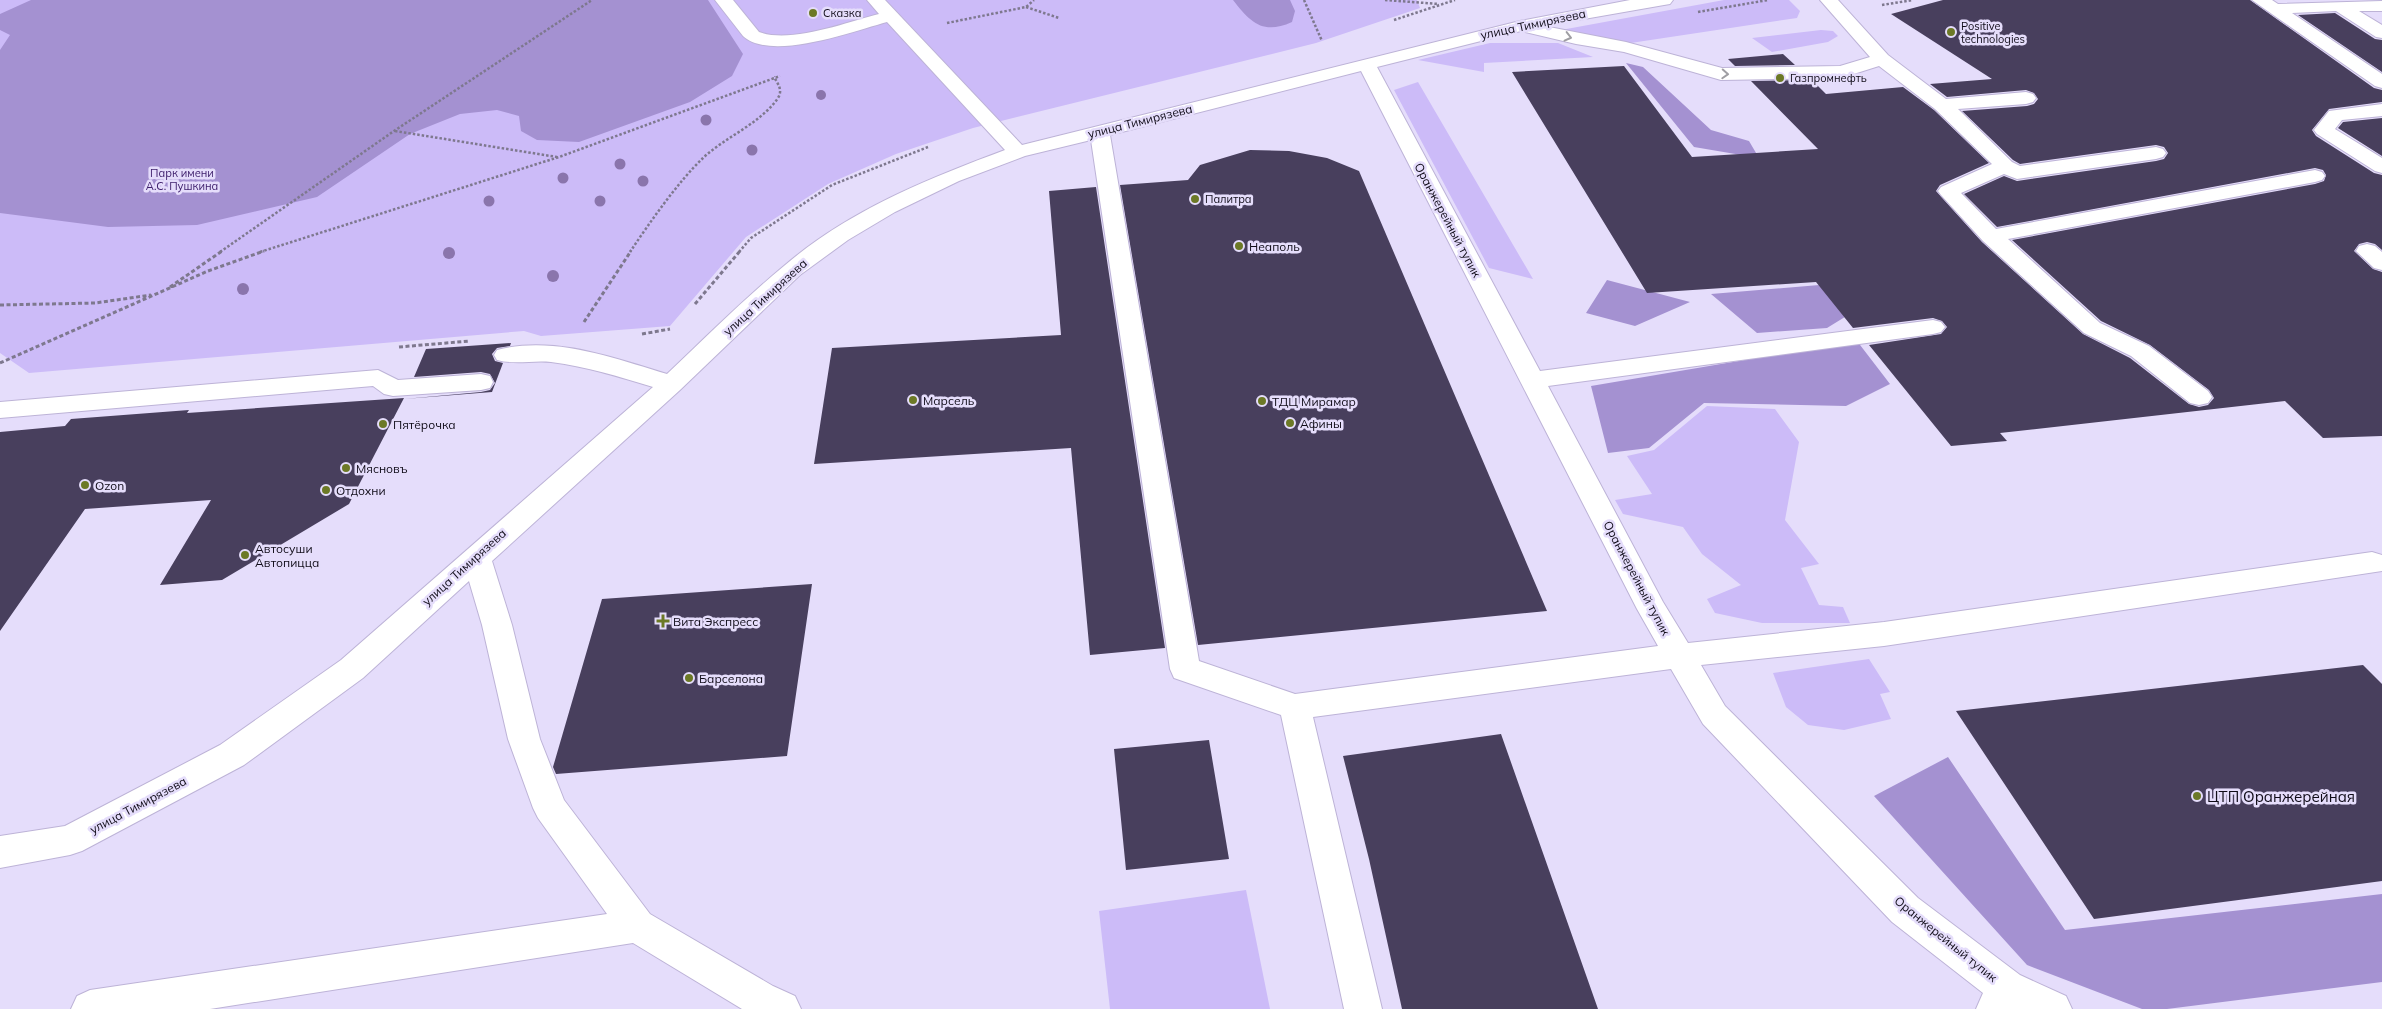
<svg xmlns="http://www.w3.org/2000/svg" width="2382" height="1009" font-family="Mulish,sans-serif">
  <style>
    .green { fill: #ccbbf8 }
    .forest { fill: #a491d1 }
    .building { fill: #483f5d }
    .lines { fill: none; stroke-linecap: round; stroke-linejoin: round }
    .minor-casing { stroke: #bdb3d7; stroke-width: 2 }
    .path-far1 { stroke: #7e788e; stroke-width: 2.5; stroke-dasharray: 2.5 2; stroke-linecap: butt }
    .path { stroke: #7e788e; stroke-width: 3; stroke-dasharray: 4 2.5; stroke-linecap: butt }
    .minor { fill: #fff; fill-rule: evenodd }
    .tree { fill: #8a75ac }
    .oneway { stroke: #9f9ea3 }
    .poi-dot { fill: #6c7926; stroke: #e5ddfb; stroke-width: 2 }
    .labels { text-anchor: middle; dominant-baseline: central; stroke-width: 5; stroke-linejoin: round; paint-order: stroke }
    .far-poi-label { font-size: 11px; fill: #100c18; stroke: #e5ddfb; text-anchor: start }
    .far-park-label { font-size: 11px; fill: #3f206c; stroke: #e5ddfb }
    .street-label { font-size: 12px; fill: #100c18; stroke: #e5ddfb }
    .poi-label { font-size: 12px; fill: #100c18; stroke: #e5ddfb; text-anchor: start }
    .near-poi-label { font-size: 15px; fill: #100c18; stroke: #e5ddfb; text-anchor: start }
  </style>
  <rect width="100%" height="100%" fill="#e5ddfb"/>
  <path class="green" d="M0,0H1417L1420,8L1316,43L973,128L896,154L828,184L746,237L670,326L541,336L524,331L29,373L0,353Z
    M1724,0H1789L1800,11L1797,18L1624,44C1604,35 1582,35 1561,30Z
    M1821,30L1833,31L1838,36L1828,42L1772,52L1752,38Z
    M1490,43H1558L1593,57L1484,63V72L1418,60Z
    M1418,82L1533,279L1489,268L1394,90Z
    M1707,406L1775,409L1799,442L1785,520L1819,564L1801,568L1819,605L1843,607L1850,623H1762L1715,613L1707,599L1741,585L1702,554L1683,527L1623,514L1615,500L1652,494L1627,456L1654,450Z
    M1869,659L1890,692L1880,694L1891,719L1844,730L1808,725L1786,707L1773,673Z
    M1246,890L1270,1009H1110L1099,911Z"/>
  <path class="forest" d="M31,0H708L743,54L732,76L690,102L579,142L537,140L521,131L519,116L497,110L460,114L410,134L317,197L197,225L108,227L0,213V50L10,35L0,30V14Z
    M1233,0H1290L1295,11L1292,22C1263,35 1251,23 1233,0Z
    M1626,63L1643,67L1711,130L1749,141L1759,158L1694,147Z
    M1607,280L1690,302L1635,326L1586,313Z
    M1831,284L1853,312L1827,328L1757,333L1711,294Z
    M1857,341L1890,384L1846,406L1704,403L1649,448L1608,453L1591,386Z
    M1948,757L2065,930L2382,894V982L2167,1009H2142L2027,965L1874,796Z"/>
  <path class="building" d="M1943,0H2250L2374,88L2382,90V102L2329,109L2312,130L2316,136L2374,173L2382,175V250L2375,244L2367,242L2359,244L2354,251L2373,269L2382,272V436L2323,438L2285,401L2000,433L2007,441L1951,446L1869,345L1941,334L1947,327L1942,321L1933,318L1853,328L1816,282L1647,293L1512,72L1624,66L1692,157L1818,149L1751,81L1812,80L1826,94L1903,87L1934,110L1989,163L1940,185L1936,191L1982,242L2083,334L2130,358L2189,404L2199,407L2208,405L2214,398L2209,390L2150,345L2101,321L2012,240L2315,184L2324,181L2326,175L2323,170L2315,168L1997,227L1964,194L2004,176L2017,181L2156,161L2164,159L2168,153L2164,147L2156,145L2020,164L2013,160L1962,111L2027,106L2034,104L2038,99L2034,93L2026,90L1947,97L1930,84L1992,79L1891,14Z
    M2335,13L2375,39L2382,40V72L2298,15Z
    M1783,54L1795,65L1735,66L1728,59Z
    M2382,118V156L2338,128L2343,122Z
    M1250,150L1289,151L1327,158L1359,171L1547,611L1198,645L1120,185L1188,180L1200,165Z
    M1096,187L1165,648L1090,655L1071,448L814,464L832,348L1061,335L1049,191Z
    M511,343L510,346L497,348L492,354L495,361L503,363L492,392L404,399L481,392L490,390L495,383L490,374L481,372L414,377L426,349Z
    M404,398L349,504L222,580L160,585L211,500L85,509L0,631V432L65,426L71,419L189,410L187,413Z
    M812,584L787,756L556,774L553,767L602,599Z
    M2363,665L2382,684V881L2094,919L1956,711Z
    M1501,734L1598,1009H1402L1369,859L1343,756Z
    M1209,740L1229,859L1126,870L1114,749Z"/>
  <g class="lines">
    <defs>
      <path id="minor" d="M715,0H733L759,32C791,44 847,22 879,14L867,0H885L1022,145L1520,21L1630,0H1673L1670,4L1664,5L1544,26L1626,42L1722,68L1840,66L1870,57L1820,0H1838L1888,55L1946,99L2026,92L2033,94L2036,98L2033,102L2026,104L1958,109L2012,162L2020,166L2156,147L2163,149L2166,153L2163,157L2156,159L2017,179L2004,174L1961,193L1996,229L2315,170L2322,172L2325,176L2322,180L2315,182L2008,239L2100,323L2149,346L2208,391L2212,397L2208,403L2199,405L2190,403L2131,356L2084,333L1983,241L1941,195L1938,191L1941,187L1992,164L1935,109L1879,66L1841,78L1721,80L1624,52L1576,44L1521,31L1377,67L1540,371L1933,320L1941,322L1945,327L1941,332L1933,334L1548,386L1663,602L1688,643L1884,622L2372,552L2382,555V571L1884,646L1701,665L1725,706L1918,898L2020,975L2066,996L2072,1009H1976L1983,993L1892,922L1703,724L1671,669L1313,717L1382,1009H1344L1281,715L1174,678L1170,669L1091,140L1025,156L959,181L895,212L848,240L800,275L680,390L492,561L512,625L540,739L564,800L650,914L773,986L795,996L801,1009H742L633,943L210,1009H71L77,996L90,990L607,914L538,818L533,808L508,739L482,625L469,581L363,678L244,765L82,851L70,855L0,868V836L65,826L220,745L341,660L653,387C617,376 588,367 551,362C533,360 515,365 497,360L494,355L497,350C553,335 614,358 667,374C705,338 743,300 784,266C848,211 927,179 1005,150L887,22C854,31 771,62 743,36ZM1361,71L1637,609L1658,646L1295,694L1199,661L1110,135Z
        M2252,0H2272L2278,4L2382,1V11H2359L2382,25V38L2376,37L2336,11L2292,13L2382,74V88L2375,86Z
        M2382,104V116L2342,120L2335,129L2382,158V173L2375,171L2317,134L2314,130L2329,111Z
        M2367,244L2375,246L2382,252V270L2374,268L2356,251L2359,246Z
        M378,370L398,380L481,374L490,376L493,382L490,388L481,390L393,396L384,394L373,386L0,418V402Z"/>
    </defs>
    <use href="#minor" class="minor-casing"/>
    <path class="path-far1" d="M1304,0L1322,41
      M1385,0L1439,4
      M1882,5L1913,0
      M1026,7L1059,18
      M1698,12L1768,0
      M1394,20L1455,0
      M947,23L1026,7L1034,0
      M395,131L557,157
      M220,252L394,131L592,0
      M260,252L559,157L780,76
      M630,252C650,222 678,182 703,158C725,137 760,124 778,98C783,90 778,84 774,77
      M739,252L751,238L832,185L928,147"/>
    <path class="path" d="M170,287L222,251
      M695,304L740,251
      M0,305L95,303L151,295
      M584,322L631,251
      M642,334L670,329
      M399,347L470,341
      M0,363L208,271L264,251"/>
    <use href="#minor" class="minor"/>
  </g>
  <g class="tree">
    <circle cx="821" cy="95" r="5"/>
    <circle cx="706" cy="120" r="5.5"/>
    <circle cx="752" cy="150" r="5.5"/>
    <circle cx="620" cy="164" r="5.5"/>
    <circle cx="563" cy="178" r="5.5"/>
    <circle cx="643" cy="181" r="5.5"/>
    <circle cx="489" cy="201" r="5.5"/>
    <circle cx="600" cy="201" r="5.5"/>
    <circle cx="449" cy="253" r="6"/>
    <circle cx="553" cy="276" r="6"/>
    <circle cx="243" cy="289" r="6"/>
  </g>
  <defs><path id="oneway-chevron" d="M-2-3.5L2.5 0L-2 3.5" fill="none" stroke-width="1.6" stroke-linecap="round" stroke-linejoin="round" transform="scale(1.25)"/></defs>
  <g class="oneway">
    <use href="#oneway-chevron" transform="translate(1568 37) rotate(14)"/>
    <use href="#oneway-chevron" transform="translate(1725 74) rotate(3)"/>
  </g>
  <g class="poi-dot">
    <circle cx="813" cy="13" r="5"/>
    <circle cx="1951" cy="32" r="5"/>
    <circle cx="1780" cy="78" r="5"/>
    <circle cx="1195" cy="199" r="5"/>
    <circle cx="1239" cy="246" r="5"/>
    <circle cx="913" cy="400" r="5"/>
    <circle cx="1262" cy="401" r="5"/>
    <circle cx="1290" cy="423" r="5"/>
    <circle cx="383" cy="424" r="5"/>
    <circle cx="346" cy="468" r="5"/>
    <circle cx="85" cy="485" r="5"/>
    <circle cx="326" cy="490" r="5"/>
    <circle cx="245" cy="555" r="5"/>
    <path d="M660.5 613.5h5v5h5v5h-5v5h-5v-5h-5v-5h5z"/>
    <circle cx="689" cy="678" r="5"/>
    <circle cx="2197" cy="796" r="5"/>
  </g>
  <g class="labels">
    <g class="far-poi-label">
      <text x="823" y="13">Сказка</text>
      <text x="1961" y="26">Positive<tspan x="1961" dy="13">technologies</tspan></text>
      <text x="1790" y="78">Газпромнефть</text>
      <text x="1205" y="199">Палитра</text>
    </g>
    <g class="far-park-label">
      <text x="182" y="173">Парк имени<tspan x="182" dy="13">А.С. Пушкина</tspan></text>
    </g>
    <g class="street-label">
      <text transform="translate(1533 24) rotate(-12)">улица Тимирязева</text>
      <text transform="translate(1140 121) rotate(-14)">улица Тимирязева</text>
      <text transform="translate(1448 220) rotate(62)">Оранжерейный тупик</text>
      <text transform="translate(765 297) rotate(-42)">улица Тимирязева</text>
      <text transform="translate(464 567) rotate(-42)">улица Тимирязева</text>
      <text transform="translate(1637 578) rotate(62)">Оранжерейный тупик</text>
      <text transform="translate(138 805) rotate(-28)">улица Тимирязева</text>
      <text transform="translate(1946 939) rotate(39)">Оранжерейный тупик</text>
    </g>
    <g class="poi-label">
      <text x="1249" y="246">Неаполь</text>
      <text x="923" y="400">Марсель</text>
      <text x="1272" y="401">ТДЦ Мирамар</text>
      <text x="1300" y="423">Афины</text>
      <text x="393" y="424">Пятёрочка</text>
      <text x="356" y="468">Мясновъ</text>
      <text x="95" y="485">Ozon</text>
      <text x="336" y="490">Отдохни</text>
      <text x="255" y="548">Автосуши<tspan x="255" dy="14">Автопицца</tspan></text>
      <text x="673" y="621">Вита Экспресс</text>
      <text x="699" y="678">Барселона</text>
    </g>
    <g class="near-poi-label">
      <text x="2207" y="796">ЦТП Оранжерейная</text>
    </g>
  </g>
</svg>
